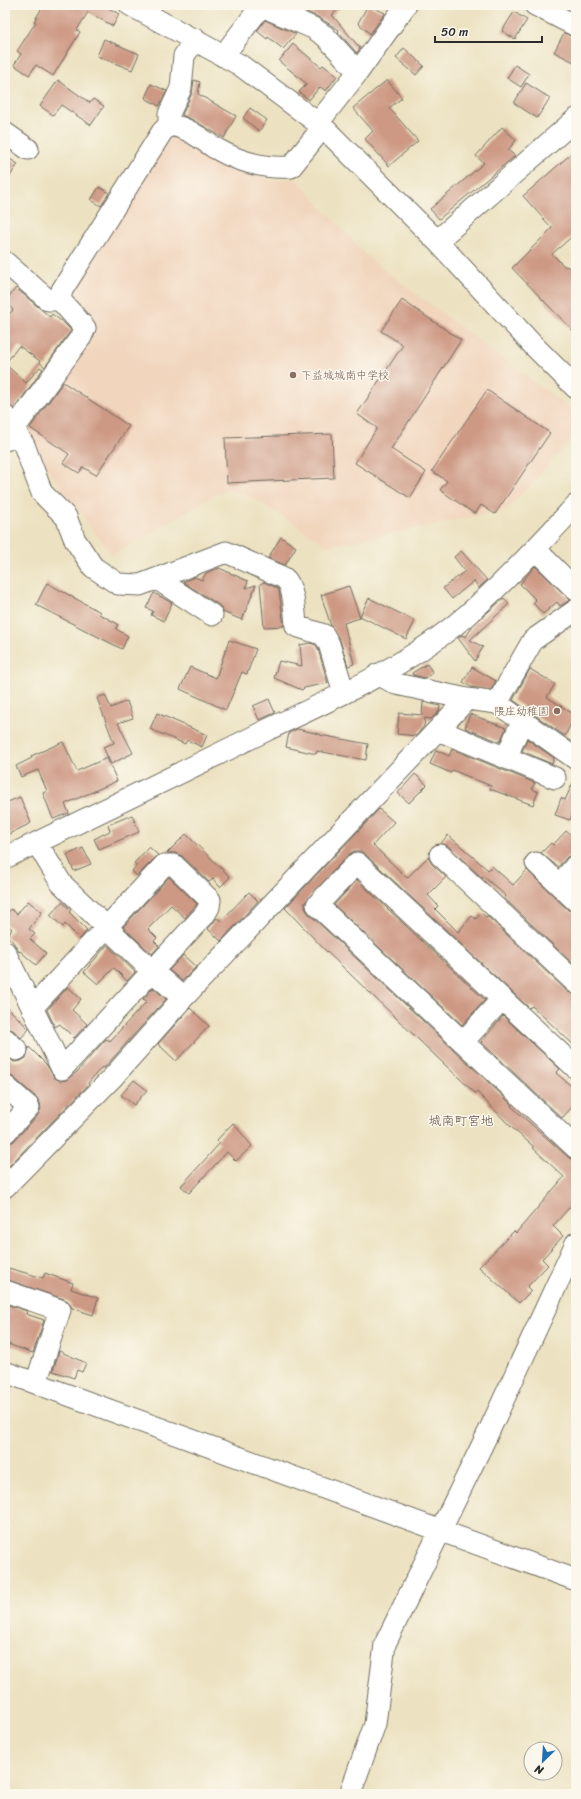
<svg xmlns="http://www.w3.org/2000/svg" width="581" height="1799" font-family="Sriracha,'Klee One',sans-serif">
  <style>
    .built { fill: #f1d5bd }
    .building { fill: #cd9984 }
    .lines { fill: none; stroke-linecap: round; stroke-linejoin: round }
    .minor-casing { stroke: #6f6b60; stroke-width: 23 }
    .minor { stroke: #fff; stroke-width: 21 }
    .education-dot { fill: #8d6e63; stroke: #fbf7ec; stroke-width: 1.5 }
    .labels { text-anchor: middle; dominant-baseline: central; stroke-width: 3; stroke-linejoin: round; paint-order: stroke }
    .education-label { font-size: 11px; fill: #785e54; stroke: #fbf7ec; text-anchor: start }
    .quarter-label { font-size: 13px; fill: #64524a; stroke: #fbf7ec }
  </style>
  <rect width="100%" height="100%" fill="#fbf7ec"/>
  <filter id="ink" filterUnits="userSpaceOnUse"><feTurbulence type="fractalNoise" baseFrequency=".025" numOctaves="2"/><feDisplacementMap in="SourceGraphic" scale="8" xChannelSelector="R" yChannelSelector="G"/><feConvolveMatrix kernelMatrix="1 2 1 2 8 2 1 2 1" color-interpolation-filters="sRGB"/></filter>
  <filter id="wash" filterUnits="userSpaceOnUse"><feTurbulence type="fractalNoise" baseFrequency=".012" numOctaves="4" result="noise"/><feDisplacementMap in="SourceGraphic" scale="16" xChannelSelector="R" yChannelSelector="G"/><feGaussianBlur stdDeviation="0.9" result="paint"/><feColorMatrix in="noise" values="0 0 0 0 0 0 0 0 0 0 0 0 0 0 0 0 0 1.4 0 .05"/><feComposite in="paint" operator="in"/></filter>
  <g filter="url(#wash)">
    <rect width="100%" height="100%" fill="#ece2c1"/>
    <path class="built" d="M179,138L212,157L272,181L295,178L371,260L576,413V434L507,510L328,546L255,499L227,488L112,555L19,431L91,336L72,300V284L166,140Z"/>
    <g id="blocks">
      <path class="building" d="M44,5H103L119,14L113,26L88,12L77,30L80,32L53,76L36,65L29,75L14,65L21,54L17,51L36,22L34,21Z
        M292,5H343L332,15L360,48L357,53L338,32L339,30L318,17Z
        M368,5L385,13L370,34L358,23Z
        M514,12L527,20L515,39L502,31Z
        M265,20L296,34L283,49L268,37L267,39L257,31Z
        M564,33L576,38V63L554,52Z
        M104,39L139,54L132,70L97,56Z
        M293,44L321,67L323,65L337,76L326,91L320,87L309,100L299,92L307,84L279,61Z
        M404,48L424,66L416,75L396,58Z
        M515,65L529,74L521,87L507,78Z
        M58,80L90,103L93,99L104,106L91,125L61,105L53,115L40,106Z
        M194,80L200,82L198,94L236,116L224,138L193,120L182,115L192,93Z
        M387,80L402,98L389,108L418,141L389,166L365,139L373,131L353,108Z
        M526,83L550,98L537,118L514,103Z
        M151,84L167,91L159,106L145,98Z
        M250,108L267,120L259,131L243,118Z
        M502,127L516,140L508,150L515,156L439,219L430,209L484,163L476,156Z
        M571,154L576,160V233L552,254L564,266L576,269V334L512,268L552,228L523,196Z
        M5,156L18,164L5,184Z
        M99,187L109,193L101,206L91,200Z
        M16,288L50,317L52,314L64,323L71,330L45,367L39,362L40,361L19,346L5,364V318L13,310L5,301Z
        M402,300L461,340L391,449L426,472L410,498L355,463L377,428L357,414L403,345L381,331Z
        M5,364L26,383L40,367L43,369L14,409L5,403Z
        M63,382L129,426L96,475L83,467L79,473L63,463L69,454L30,428Z
        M487,390L550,433L495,514L481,505L475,514L440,490L447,481L432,471Z
        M332,434L334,478L227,483L225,438Z
        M281,537L296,547L285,565L268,558Z
        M461,551L487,580L479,588L474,581L452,599L443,588L465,571L454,557Z
        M535,566L570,600L560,606L557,602L543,614L533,603L536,600L520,584Z
        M219,568L248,581L246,588L256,585L242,620L223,612L219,605L183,582L195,577L202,580L206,573Z
        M264,582L277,588L279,591L284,626L264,627L260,584Z
        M47,583L100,612L99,614L118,624L116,629L128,636L122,649L36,605Z
        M349,586L360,618L344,623L354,664L348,666L340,640L331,626L321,595Z
        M154,593L172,603L164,621L151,615L153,611L146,608Z
        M369,598L415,621L406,639L360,616Z
        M504,598L509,604L470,640L483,647L475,661L458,638L462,635L466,637L473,625Z
        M229,640L256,649L247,674L242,672L226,710L180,689L190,667L216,678Z
        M310,643L316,645L318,649L328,683L304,688L302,690L274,678L279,661L302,666L300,645Z
        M427,664L433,673L425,678L413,675L412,673Z
        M472,667L496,681L491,690L471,687L463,682Z
        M530,669L555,684L547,697L575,715L565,736L513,700Z
        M105,695L111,708L127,701L133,718L118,723L133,753L111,764L103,747L114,743L97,698Z
        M269,699L275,713L259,720L253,706Z
        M423,702L440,706L439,711L431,719L425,718L424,726L416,736L397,734L399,713L422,715Z
        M157,713L207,735L202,747L187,740L185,744L150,729Z
        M470,714L506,728L500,742L465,728Z
        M297,729L320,734V735L368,744L366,760L317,751L316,754L286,747L289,733Z
        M527,739L554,758L552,764L522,751Z
        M63,742L77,771L107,758L117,781L65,804L69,813L53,819L43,793L47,791L38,770L21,777L16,766L32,758L31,756Z
        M452,749L535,783L532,789L538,792L533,805L490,789L491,786L452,770L451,773L430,764L436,750L449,756Z
        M415,774L427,785L409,803L398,793Z
        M576,776V802L570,820L555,815L561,798L565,800Z
        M20,797L31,823L5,836V803Z
        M379,809L394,822L373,845L407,878L428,857L432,864L446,877L428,895L438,906L435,909L458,932L472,916L476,919L481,913L486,917L487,916L568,992L576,995V1047L532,1006L529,1008L365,854L360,851H354L348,855L305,902V908L309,914L504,1097L512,1105L511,1106L568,1157L576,1161V1200L553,1226L563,1236L542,1259L548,1265L527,1287L531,1291L519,1303L479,1267L514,1231L516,1233L564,1177L533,1148L534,1147L511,1127L477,1092L475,1093L443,1063L325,950L285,908Z
        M132,815L139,832L99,849L94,839L110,831L108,825Z
        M566,831L576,839V853L567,857L558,867L541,853L551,843L553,845Z
        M186,834L230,877L220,887L213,879L209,882L182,856L175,853H167Z
        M448,835L488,870L492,866L513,885L527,870L568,910L576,913V967L504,898L506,896L484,877L482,878L448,846L441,843Z
        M149,847L158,855L137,876L132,871L137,865L134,863Z
        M83,848L91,864L74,871L67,855Z
        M169,877L197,904L185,918L171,905L148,929L157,938L154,941L159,946L152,954L123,927Z
        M357,880L485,1000L462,1025L334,905Z
        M249,892L258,901L221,941L208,929L217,918L221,921Z
        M28,901L42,912L29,929L35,934L30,939L46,953L36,965L20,951L19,952L13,942L7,936L12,929L5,923V916L11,909L17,914Z
        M62,902L71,910L69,912L87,930L80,939L65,924L63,927L50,915Z
        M107,945L135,972L127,981L114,968L98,984L84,972Z
        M183,955L196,967L182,981L169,970Z
        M68,987L81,999L72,1010L87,1024L74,1038L60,1024L55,1027L47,1010Z
        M153,988L166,999L104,1068L102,1067L88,1083L89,1084L5,1170V1145L14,1141L38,1115L41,1109L40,1103L37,1098L13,1077L5,1074V1055L14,1062L21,1061L26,1058L29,1047L46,1064L55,1078L60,1081L66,1080L77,1072L105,1040L107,1039L110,1041L147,1001L143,999Z
        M5,1005L29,1029L21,1038L13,1030L5,1027Z
        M190,1008L209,1026L176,1061L158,1044Z
        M503,1016L560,1069L556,1073L576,1090V1103L562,1118L481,1042Z
        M134,1080L147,1090L134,1105L121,1095Z
        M233,1123L252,1146L236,1161L227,1152L189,1193L181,1186L220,1143L217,1140Z
        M5,1267L43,1278L45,1273L73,1283L71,1289L98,1298L93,1315L72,1308L69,1302L64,1299L5,1279Z
        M5,1304L27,1311L26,1314L44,1320L33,1353L5,1343Z
        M59,1351L86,1363L82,1372L77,1370L74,1378L53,1371Z"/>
    </g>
  </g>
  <g filter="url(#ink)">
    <use href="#blocks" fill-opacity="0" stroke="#6f6b60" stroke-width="1"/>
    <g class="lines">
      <defs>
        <path id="minor" d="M130,5L240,65L323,127L437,241L533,345L576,388
          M266,5L271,10L313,28L325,36L358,72L318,123
          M535,5L576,26
          M223,56L262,5
          M358,72L406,5
          M169,125C188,127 199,138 215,148C239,162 264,169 291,167L323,127
          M5,133L28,149
          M437,241L576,119
          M5,262L48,300H60
          M5,416L24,445L42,493L66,517L75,540L93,567L118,584L140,585L226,552L284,578C294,585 295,614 296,626L324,635L329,644L344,693
          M6,440L81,337L85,328L60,300L62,290L162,132L169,125V114L181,88L184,56L195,39
          M535,549L576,590
          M157,579L212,615
          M467,699L497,703L533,640L576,610
          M497,703L576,759
          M438,730L555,778
          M506,758L522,721
          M37,843L61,883L152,971L183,998
          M440,855L576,983
          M5,858C92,816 179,774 265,731C330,700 399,670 455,625C499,589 538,546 576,505
          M536,863L576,901
          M559,885L576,865
          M5,952L62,1069L205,914L209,907L210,900L174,865H164L33,1007
          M5,1039L17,1050
          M463,1042L501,1000
          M576,1068L357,863L317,905L576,1148
          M5,1086L29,1107L5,1133
          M5,1187L112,1078L183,998L467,699L396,684L378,674
          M5,1291L60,1310L36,1383
          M5,1372L576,1580
          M350,1794L375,1724L385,1644L489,1431L576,1243"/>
      </defs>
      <use href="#minor" class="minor-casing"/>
      <use href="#minor" class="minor"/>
    </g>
  </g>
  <g class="education-dot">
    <circle cx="293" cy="375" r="4"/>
    <circle cx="557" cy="711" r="4"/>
  </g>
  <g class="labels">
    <g class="education-label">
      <text x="301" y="375">下益城城南中学校</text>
      <text x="549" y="711" text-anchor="end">隈庄幼稚園</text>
    </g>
    <g class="quarter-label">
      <text x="461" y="1120">城南町宮地</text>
    </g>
  </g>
  <rect width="581" height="1799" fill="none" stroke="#fbf7ec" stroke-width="20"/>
  <g transform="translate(543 1761) rotate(205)"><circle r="19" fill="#fbf7ec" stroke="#a8a59f"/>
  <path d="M0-3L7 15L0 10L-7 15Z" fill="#1f6fb2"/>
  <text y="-6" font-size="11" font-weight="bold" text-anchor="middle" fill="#2b2b2b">N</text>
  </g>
  <path d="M435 36v6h107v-6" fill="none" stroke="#2b2b2b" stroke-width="2"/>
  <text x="441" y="36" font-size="12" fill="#2b2b2b" stroke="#fbf7ec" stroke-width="3" paint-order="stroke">50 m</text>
</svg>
